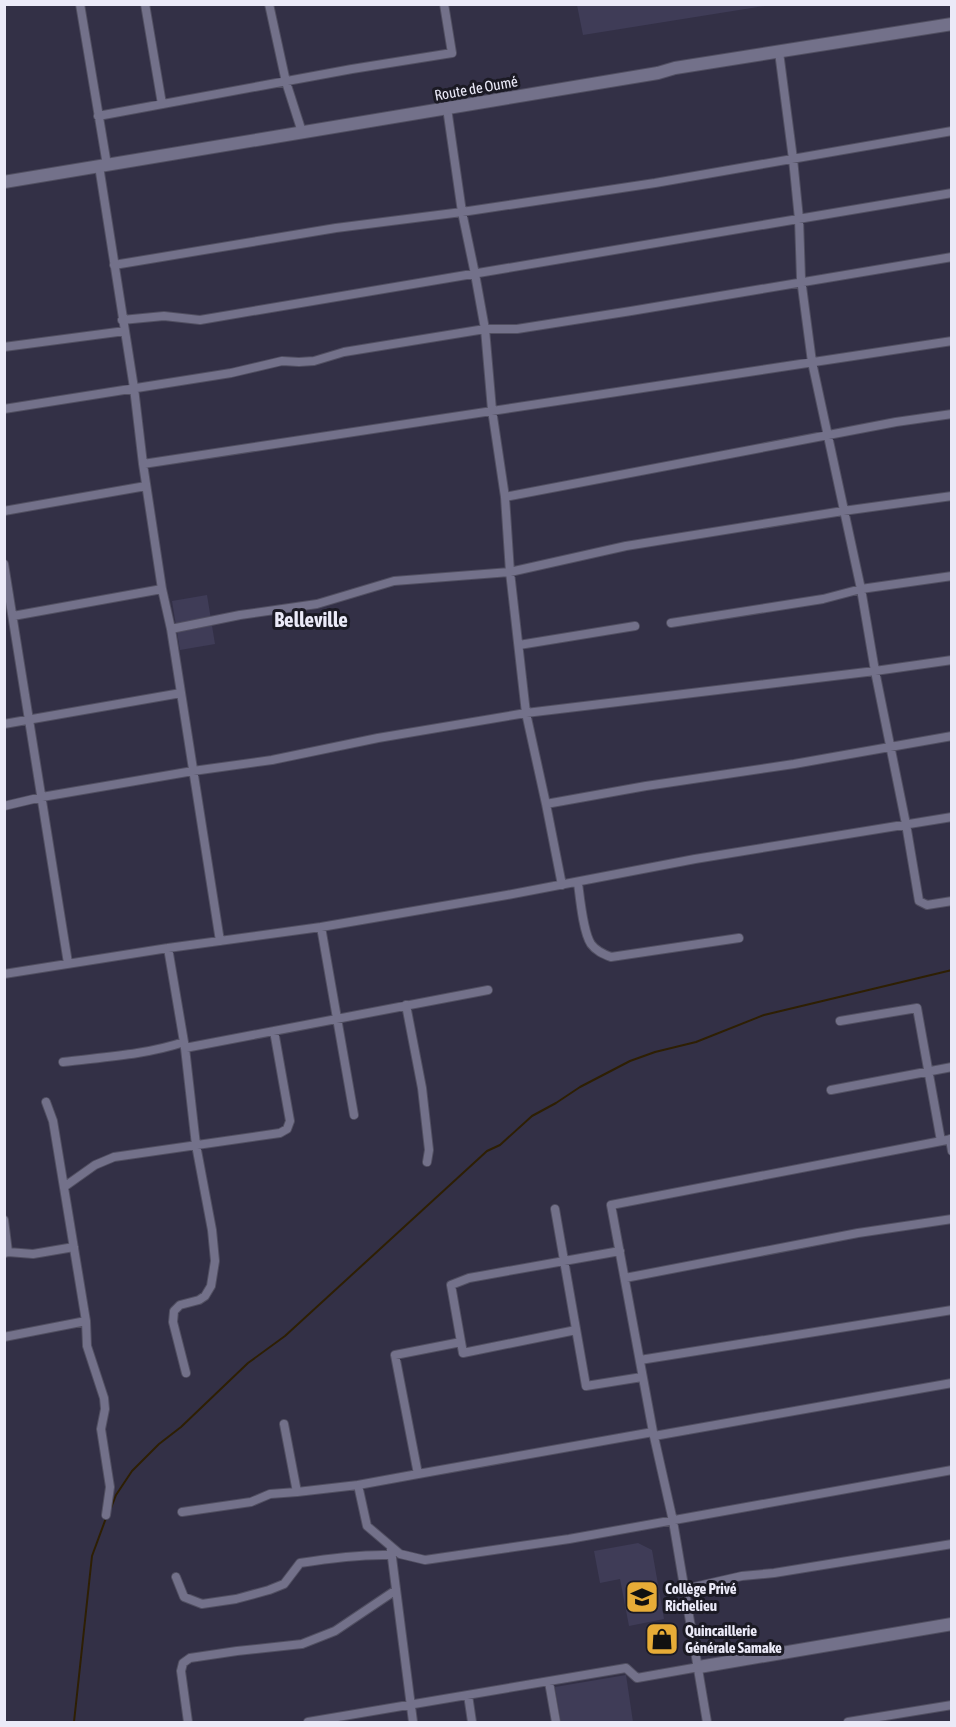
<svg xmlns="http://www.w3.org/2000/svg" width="956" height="1727" font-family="'Asap Condensed',sans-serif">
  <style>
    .built { fill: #3f3c57 }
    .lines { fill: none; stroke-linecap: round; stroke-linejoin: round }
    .stream { stroke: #2e1f03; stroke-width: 2 }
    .street-casing { stroke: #514f61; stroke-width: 10 }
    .secondary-casing { stroke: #514f61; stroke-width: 14 }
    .street { stroke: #73718a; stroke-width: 8 }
    .secondary { stroke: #73718a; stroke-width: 12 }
    .labels { text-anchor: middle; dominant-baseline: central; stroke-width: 6; stroke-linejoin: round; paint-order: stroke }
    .street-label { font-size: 15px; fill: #ebeaf8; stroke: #1b1a24 }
    .poi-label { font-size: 15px; font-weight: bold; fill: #ebeaf8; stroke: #1b1a24; text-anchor: start }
    .district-label { font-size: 21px; font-weight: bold; fill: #ebeaf8; stroke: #1b1a24 }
  </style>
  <rect width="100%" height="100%" fill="#333046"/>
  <path class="built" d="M577,5V4L771,5L583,35Z
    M207,595L215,644L180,650L172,601Z
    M638,1543L652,1550L664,1619L629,1626L620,1579L600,1583L594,1551Z
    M626,1675L633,1722H561L555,1687Z"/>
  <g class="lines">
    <path class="stream" d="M111,1508L116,1495L132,1471L159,1444L181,1427L248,1363L285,1336L487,1151L500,1145L532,1116L556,1103L580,1087L630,1061L655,1052L696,1042L764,1015L952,970
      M74,1722L92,1556L106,1518"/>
    <defs>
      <path id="street" d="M80,4L107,165
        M145,4L162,104
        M269,4L286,82L302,132
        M779,52L793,159L799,219L801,279L812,362L861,589L875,671L906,824L919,901L927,905L952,901
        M447,108L462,212L475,274L485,329L492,410L505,497L510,572L526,713L546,804L562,885
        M98,116L352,69L452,53L444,4
        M99,166L134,388L143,464L162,589L171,629L220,941
        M114,265L336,228L462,212L655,183L952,131
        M122,320L164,316L200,320L952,193
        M4,347L125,331
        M4,409L231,373L282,361L299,362L314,361L344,352L485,329H517L631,311L952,257
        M143,464L952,341
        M505,497L896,422L952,414
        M4,511L146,486
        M4,564L68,963
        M13,616L162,589
        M671,623L823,599L861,589L952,576
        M171,629L240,615L317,604L394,581L510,572L626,546L843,511L952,496
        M519,645L635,626
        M4,724L181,693
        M546,804L646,786L794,764L952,736
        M4,806L42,797L193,771L272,760L378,738L526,713L875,671L952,660
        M578,883C580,898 583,932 591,944C596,951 603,954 611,957L739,938
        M321,927L354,1115
        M168,948L185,1048L196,1145L212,1230L215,1261L211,1286L205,1296L199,1300L180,1305L174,1311L173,1322L186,1373
        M4,974L168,948L321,927L507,895L695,859L952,817
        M406,1005L422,1088L429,1150L427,1162
        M840,1021L917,1008L941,1141
        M185,1048L488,990
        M63,1062C103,1057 145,1055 184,1042
        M831,1090L952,1067
        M46,1102L53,1121L86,1321L87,1346L104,1398L105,1409L101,1429L110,1487L106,1515
        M950,1139L952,1151
        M64,1187L95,1165L114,1157L280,1133L287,1129L290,1121L274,1031
        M555,1209L586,1386L642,1377
        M4,1220L8,1252L5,1253
        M8,1252L33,1254L74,1247
        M625,1278L858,1233L952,1219
        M4,1337L86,1321
        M461,1342L451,1285L469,1278L620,1251
        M640,1360L952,1310
        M284,1424L297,1492L358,1485L418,1474L395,1355L461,1342L463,1353L576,1330
        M654,1436L952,1383
        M418,1474L653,1432
        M358,1485L367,1526L400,1554L425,1560L569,1539L952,1470
        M182,1512L251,1502L270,1494L297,1492
        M391,1550L413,1722
        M176,1577L184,1597L202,1604L236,1599L269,1590L284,1584L300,1563C331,1558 360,1554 391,1555
        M685,1589L742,1576L774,1573L952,1544
        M549,1682L556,1722
        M468,1695L472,1722
        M188,1722L181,1671L183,1663L190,1658L237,1651L302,1644L335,1631L396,1590
        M308,1722L626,1668L637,1678L699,1667
        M707,1722L673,1521L653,1432L611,1205L952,1139
        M848,1722L952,1705"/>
      <path id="secondary" d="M4,182L658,73L675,68L952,24
        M699,1667L952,1624"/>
    </defs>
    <use href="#street" class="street-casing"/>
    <use href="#secondary" class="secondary-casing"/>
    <use href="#street" class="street"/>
    <use href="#secondary" class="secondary"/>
  </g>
  <defs>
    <symbol id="school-square" viewBox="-11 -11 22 22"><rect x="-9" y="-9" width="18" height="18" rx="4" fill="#e7ac37" stroke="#1b1a24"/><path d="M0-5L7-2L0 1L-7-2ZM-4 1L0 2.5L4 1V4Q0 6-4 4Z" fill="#111"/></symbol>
    <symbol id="shop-square" viewBox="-11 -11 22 22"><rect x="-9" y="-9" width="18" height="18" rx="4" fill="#e7ac37" stroke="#1b1a24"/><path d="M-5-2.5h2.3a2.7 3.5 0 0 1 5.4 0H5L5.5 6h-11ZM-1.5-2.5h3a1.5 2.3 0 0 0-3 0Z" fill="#111"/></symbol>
  </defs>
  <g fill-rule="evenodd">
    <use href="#school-square" x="623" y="1578" width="38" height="38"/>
    <use href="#shop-square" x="643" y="1620" width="38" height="38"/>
  </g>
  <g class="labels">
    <g class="street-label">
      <text transform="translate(476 88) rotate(-10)">Route de Oumé</text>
    </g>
    <g class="poi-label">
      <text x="665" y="1588">Collège Privé<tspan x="665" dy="17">Richelieu</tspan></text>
      <text x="685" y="1630">Quincaillerie<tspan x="685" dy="17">Générale Samake</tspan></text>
    </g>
    <g class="district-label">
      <text x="311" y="619">Belleville</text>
    </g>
  </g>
  <rect width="956" height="1727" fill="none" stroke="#ebeaf8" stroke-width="12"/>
</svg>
